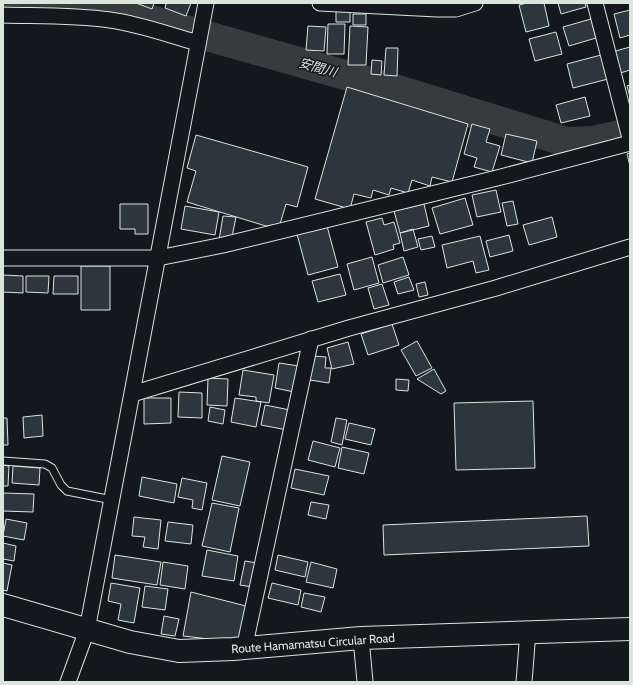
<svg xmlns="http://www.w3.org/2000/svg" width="633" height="685" font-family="Cabin,'Noto Sans JP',sans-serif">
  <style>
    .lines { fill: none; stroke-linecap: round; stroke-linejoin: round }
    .river { stroke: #363b3e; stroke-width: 30 }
    .building { fill: #2c363c; stroke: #d8e6dc }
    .service-casing { stroke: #d8e6dc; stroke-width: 9 }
    .minor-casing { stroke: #d8e6dc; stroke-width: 17 }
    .primary-casing { stroke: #d8e6dc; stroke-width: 24 }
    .service { stroke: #14181c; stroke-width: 7 }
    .minor { stroke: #14181c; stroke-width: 15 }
    .primary { stroke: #14181c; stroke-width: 22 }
    .labels { text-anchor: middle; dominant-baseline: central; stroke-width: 3; stroke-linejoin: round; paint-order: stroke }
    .street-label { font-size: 12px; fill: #d8e6dc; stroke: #14181c }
    .water-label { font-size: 13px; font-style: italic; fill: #d8e6dc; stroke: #14181c }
  </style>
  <rect width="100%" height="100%" fill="#14181c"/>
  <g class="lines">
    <path class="river" d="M3,5L93,8L126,13L398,90L567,142L593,141L630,133"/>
  </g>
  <path class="building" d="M136,3H154L152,9Z
    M164,3H191L186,16L165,8L166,4Z
    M527,3H544L549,26L526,32L519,5Z
    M558,3H585L586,7L561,14Z
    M630,10V35L620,38L614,14Z
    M336,11H350V22H336Z
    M353,14H366V25H353Z
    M591,19L596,38L569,46L563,27Z
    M328,24H345L344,54H327Z
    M308,26L326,27L324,51L306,50Z
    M350,26L368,27L366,65H348Z
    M556,32L562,54L535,61L529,39Z
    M630,47V70L617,74L612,52Z
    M386,48H398L397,76L384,75Z
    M601,55L608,79L573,88L567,64Z
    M372,60L382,61L381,75L371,74Z
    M630,85V97L627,86Z
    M347,87L468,124L452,182L432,177L430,186L412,180L408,193L391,188L389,195L373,190L371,198L354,194L350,209L315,199Z
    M585,97L590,116L561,123L556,105Z
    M472,124L490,129L486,142L500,146L492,172L474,167L477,158L464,154Z
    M506,134L537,141L532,163L501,155Z
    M196,135L308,167L297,207L286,204L280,224L266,226L187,202L196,171L187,168Z
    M630,153V166L627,154Z
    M496,190L501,212L477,217L472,195Z
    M465,198L473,225L440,234L432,208Z
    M513,201L518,224L507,226L502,203Z
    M120,204H148V234H135V229H120Z
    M424,204L429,226L400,233L394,211Z
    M185,206L219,212L215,235L181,229Z
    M223,216L236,217L232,237L219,240Z
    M552,217L557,237L529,245L523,225Z
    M382,218L384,225L394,222L400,243L393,245L394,249L375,255L366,222Z
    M327,226L338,267L308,275L297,234Z
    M413,229L418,247L404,251L400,233Z
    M509,235L513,251L490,257L486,241Z
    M432,236L435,247L421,250L418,239Z
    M480,236L489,270L476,273L473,261L447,268L442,245Z
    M372,257L379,283L354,290L347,264Z
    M403,257L409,275L383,283L378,265Z
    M81,266H110V310H81Z
    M340,274L346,295L318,302L312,281Z
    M3,275L23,276V293L3,292Z
    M26,276H49L48,293L26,292Z
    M54,276H78V294H53Z
    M409,277L414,290L398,294L394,282Z
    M425,282L428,295L419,297L416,284Z
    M382,284L389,305L374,309L368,288Z
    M392,324L399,345L368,355L361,334Z
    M417,341L432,368L416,376L401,350Z
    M348,342L354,364L332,369L327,348Z
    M313,356L326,357L325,368H331L329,383L310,380Z
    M279,363L299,366L294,392L275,388Z
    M434,369L446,391L441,394L417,379Z
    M243,370L274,375L269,403L256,401V397L239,395Z
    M208,378L228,379L227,406L207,405Z
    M396,379L409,380L408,391L396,390Z
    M179,392L202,393V418L178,417Z
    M144,398H171V423L144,424Z
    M235,398L261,402L256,427L231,422Z
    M533,401L535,468L456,470L454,403Z
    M265,405L290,410L287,430L261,425Z
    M210,407L225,410L223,424L208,421Z
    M42,415L43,436L24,438L23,417Z
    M3,418H7L8,445H3Z
    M336,418L347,420L342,445L331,442Z
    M349,423L375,429L371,445L345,439Z
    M313,441L340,448L335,467L308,460Z
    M342,447L369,453L364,474L338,468Z
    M222,456L250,462L240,506L212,500Z
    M3,465L9,466L8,486H3Z
    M13,466L40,468L39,485L12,483Z
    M295,469L329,476L324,495L291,488Z
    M142,477L177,484L174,503L139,496Z
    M182,478L207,483L202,510L192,508L193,500L178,497Z
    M3,493L34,494L33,512L3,511Z
    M311,502L329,505L326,519L308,515Z
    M212,503L239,508L230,552L202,546Z
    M587,516L589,546L384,555L383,525Z
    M134,517L161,520L158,549L143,547L145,537L132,536Z
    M6,519L27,523L24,540L3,536Z
    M168,522L193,525L191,544L165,541Z
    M3,543L16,546L14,561L3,559Z
    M207,550L238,556L234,581L202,576Z
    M115,555L161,562L157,585L112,578Z
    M278,555L308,562L305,577L275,570Z
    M245,561L257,563L252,587L240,585Z
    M163,562L188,566L185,589L160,585Z
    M311,562L337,569L333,588L306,582Z
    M3,563L12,565L7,591L3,590Z
    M111,583L140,588L134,623L118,620L121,604L108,601Z
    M272,583L301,590L298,605L268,598Z
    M145,586L168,589L165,610L142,607Z
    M191,592L246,606L239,638L235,642L183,636Z
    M304,593L325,597L321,612L301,607Z
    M164,616L179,619L175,636L161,634Z"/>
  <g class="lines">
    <defs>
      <path id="service" d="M3,461L45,464L52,468L61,485L67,491L112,500"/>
      <path id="minor" d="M320,3L437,9H456L475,3
        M595,3L630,138
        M3,15C38,16 75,15 110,20C140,24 169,35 198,43
        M3,258H158L223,245L501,177L630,143
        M132,394L349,328L496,288L630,247
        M361,638L365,682
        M244,649L311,339
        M68,682L87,630L206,3
        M524,682L528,631"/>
      <path id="primary" d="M3,605L130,642L179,651L233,649L361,638L630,629"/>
    </defs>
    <use href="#service" class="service-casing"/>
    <use href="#minor" class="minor-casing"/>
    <use href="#primary" class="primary-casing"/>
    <use href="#service" class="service"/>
    <use href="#minor" class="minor"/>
    <use href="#primary" class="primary"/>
  </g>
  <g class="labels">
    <g class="street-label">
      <text transform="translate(313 643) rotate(-4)">Route Hamamatsu Circular Road</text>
    </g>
    <g class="water-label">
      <text transform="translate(318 67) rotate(16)">安間川</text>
    </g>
  </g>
  <rect width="633" height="685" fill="none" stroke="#d8e6dc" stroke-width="8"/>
</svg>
